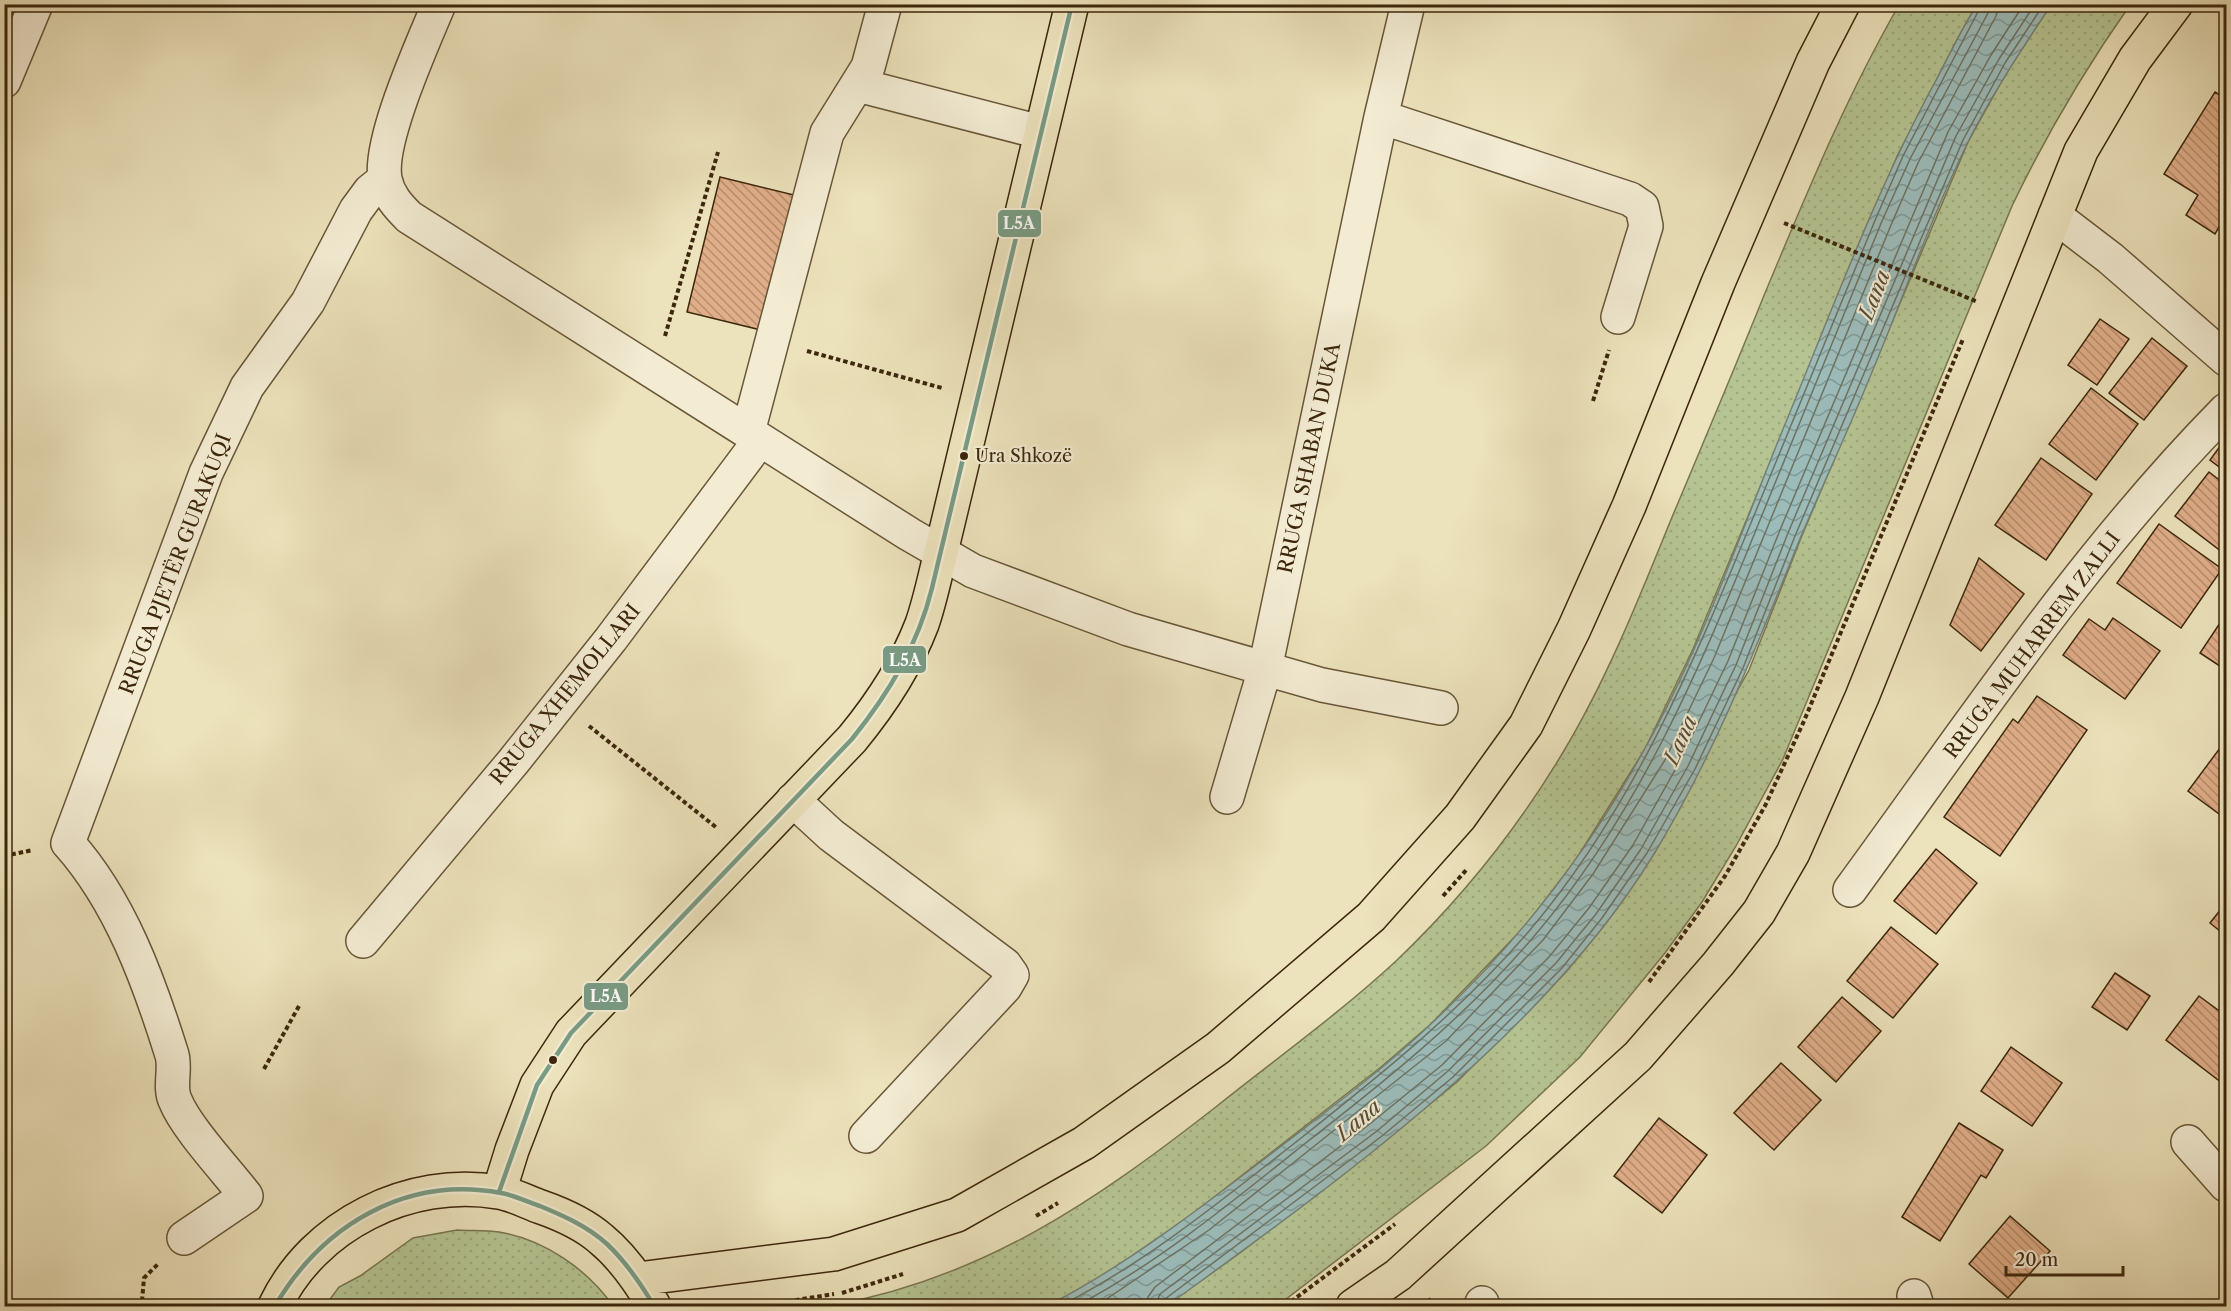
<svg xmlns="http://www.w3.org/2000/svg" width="2231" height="1311" font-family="'Libre Caslon Text',serif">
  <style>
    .grass { fill: url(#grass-dots); stroke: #78764f; stroke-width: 1.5 }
    .water { fill: url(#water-waves); stroke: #768074; stroke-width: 1.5 }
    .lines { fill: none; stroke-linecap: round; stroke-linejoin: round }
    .shore { stroke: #6c7263; stroke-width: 1.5 }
    .building { fill: url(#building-back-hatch); stroke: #3c270c; stroke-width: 1.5 }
    .minor-casing { stroke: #685638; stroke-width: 36 }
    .major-casing { stroke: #3c270c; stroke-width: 36 }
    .path { stroke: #3c270c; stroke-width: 4; stroke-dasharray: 4.5 3; stroke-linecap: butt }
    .minor { stroke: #f3ecd3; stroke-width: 33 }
    .major { stroke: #ece2bb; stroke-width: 33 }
    .bus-1-casing { stroke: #f3ecd3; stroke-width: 9 }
    .bus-1 { stroke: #799c85; stroke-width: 4.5 }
    .bus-dot { fill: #3c270c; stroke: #f3ecd3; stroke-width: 2 }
    .labels { text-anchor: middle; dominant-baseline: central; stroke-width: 4.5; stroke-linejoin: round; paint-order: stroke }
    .bus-label { font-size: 18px; fill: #3c270c; stroke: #f3ecd3; text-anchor: start }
    .street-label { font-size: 20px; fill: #3c270c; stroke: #f3ecd3 }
    .water-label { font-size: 21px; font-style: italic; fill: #544c38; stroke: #f3ecd3 }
    .line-badge { stroke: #f3ecd3; stroke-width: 2 }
    .badge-label { font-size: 16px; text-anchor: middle; font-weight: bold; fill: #fff }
  </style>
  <defs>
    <pattern id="grass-dots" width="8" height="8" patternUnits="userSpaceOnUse" patternTransform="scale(1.5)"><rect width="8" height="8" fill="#b5c492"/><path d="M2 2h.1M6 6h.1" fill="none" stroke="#9da87d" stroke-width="1.8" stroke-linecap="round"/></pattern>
    <pattern id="water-waves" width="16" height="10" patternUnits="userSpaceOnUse" patternTransform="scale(1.5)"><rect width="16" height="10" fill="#9cbcba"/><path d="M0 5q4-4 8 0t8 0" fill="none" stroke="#809996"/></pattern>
    <pattern id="building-back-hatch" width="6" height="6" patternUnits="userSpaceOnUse" patternTransform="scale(1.5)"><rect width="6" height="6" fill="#e0ae89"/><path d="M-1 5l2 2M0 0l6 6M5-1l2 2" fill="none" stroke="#b78e6e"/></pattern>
  </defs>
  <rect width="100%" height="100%" fill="#ece2bb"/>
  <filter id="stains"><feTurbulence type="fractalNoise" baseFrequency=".00333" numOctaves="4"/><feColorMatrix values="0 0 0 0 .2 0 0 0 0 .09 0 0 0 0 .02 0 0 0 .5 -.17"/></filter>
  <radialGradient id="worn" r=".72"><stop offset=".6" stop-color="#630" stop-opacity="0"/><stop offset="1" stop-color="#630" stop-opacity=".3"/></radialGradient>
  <path class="grass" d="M1899,5H1977L1898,154L1693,649L1645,749L1575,861L1526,925L1431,1024L1381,1067L1195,1212L1093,1283L1047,1306H829C983,1279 1097,1200 1217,1106C1277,1058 1340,1013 1396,961C1459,901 1517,829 1562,754C1606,681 1638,601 1670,522C1702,446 1734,370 1765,293C1806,195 1846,97 1899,5Z
    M2051,5H2130C2085,69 2046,135 2012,206L1783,759L1736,846L1702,902L1665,953L1580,1057L1486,1146L1277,1306H1165L1240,1253L1385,1141L1457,1082L1566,972L1607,922L1749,670L1801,538L1968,142L2010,66Z
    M457,1230C471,1231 485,1230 499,1232C544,1239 588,1270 613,1306H325L339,1287L360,1276L413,1238Z"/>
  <path class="water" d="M1977,5H2051C2022,49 1992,94 1968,142C1932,216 1904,295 1872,372C1849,429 1823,484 1799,541C1756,648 1714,755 1654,854C1544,1034 1344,1177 1175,1300L1165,1306H1047C1123,1267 1191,1215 1259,1163C1317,1118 1379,1074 1432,1023C1517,944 1588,852 1644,750C1703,645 1742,528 1788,417C1834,305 1876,191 1934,84C1948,58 1961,29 1977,5Z"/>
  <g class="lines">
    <path class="shore" d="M1060,1306C1145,1263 1221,1201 1296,1142C1379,1076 1461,1011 1530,930C1634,807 1693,664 1753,518C1794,418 1835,318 1876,218L1903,156L1982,4
      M1076,1306C1152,1267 1231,1203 1298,1149C1383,1083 1466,1017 1536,934C1639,812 1699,671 1758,525C1799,424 1841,323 1882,221L1910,159L1988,13L1990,4
      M1096,1306L1209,1230L1446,1041L1543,940L1593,874L1665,760L1714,658L1891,225L1918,163L1996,16L1999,4
      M1146,1306L1148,1297L1155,1287L1371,1123L1442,1065L1549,957L1589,908L1633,845L1680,761L1728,661L1780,530L1948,132L1991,55L2024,4
      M1155,1306L1160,1294L1377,1131L1448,1071L1556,963L1596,914L1641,849L1688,766L1736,665L1788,533L1956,136L1999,59L2035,4
      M1163,1306L1165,1299L1382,1136L1453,1077L1562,968L1602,918L1647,853L1695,769L1743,668L1795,536L1963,140L2005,63L2044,4"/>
  </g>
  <path class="building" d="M2226,72V89L2220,85Z
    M2215,92L2226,99V215L2215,234L2186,215L2198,195L2164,174Z
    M720,177L794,195L761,330L687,312Z
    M2100,319L2129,339L2097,385L2068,365Z
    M2152,338L2187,366L2144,420L2109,393Z
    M2091,388L2138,424L2096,480L2049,444Z
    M2226,438V472L2210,460Z
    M2041,458L2092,494L2046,560L1995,525Z
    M2209,472L2226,485V555L2175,516Z
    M2159,524L2222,569L2181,628L2117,583Z
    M1979,558L2024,594L1981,651L1950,625Z
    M2226,614V670L2200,653Z
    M2113,618L2160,651L2125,699L2063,655L2089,619L2105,630Z
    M2037,696L2087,730L2000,856L1944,817L2013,719L2018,723Z
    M2226,740V819L2188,791Z
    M1936,849L1977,883L1936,934L1894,901Z
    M2226,903V936L2210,923Z
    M1891,927L1938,964L1893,1018L1847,981Z
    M2115,973L2150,996L2127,1030L2092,1007Z
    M2199,996L2226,1016V1086L2166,1040Z
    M1842,997L1881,1031L1836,1082L1798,1047Z
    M2011,1047L2062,1083L2032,1126L1981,1091Z
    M1781,1063L1821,1100L1774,1150L1734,1113Z
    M1659,1118L1707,1155L1662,1213L1614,1176Z
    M1959,1123L2003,1150L1986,1178L1981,1175L1940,1241L1902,1217Z
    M2010,1216L2050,1251L2008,1298L1969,1264Z"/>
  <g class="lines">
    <defs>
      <path id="minor" d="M439,4C423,43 378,141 385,179C388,195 398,206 409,217L909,534L973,571L1128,629L1322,685L1441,708
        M4,81L36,4
        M858,85L1040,132
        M1381,117L1630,199L1642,207L1646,226L1618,317
        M2055,216L2110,258L2226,359
        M748,432L827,133L868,67L885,4
        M1227,797L1265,669L1381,117L1408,4
        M793,800L831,835L1005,965L1012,975L1005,987L866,1136
        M1850,890C1970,726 2083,555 2226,410
        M363,941L513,762L611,639L760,440
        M2188,1142L2226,1185
        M184,1238L246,1196C227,1171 186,1128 175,1100C169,1087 176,1069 172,1055C149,981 120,901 68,843L206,473L247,387L308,302L356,210L370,191L385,179
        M1914,1296L1917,1306
        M1481,1306L1482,1303"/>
      <path id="major" d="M499,1192L512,1150L537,1085L571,1033L852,739C880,705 906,666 922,624C930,601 935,576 941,552L1072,4
        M638,1279L834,1254L957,1215L1084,1143L1218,1048L1371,917L1460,817L1526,725L1574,629L1629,506L1718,283L1813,62L1843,4
        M275,1306C313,1225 410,1177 498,1192C512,1194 527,1202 541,1207C561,1214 585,1225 601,1239C623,1257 640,1282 654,1306
        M1353,1306L1398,1275L1638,1056L1718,964L1759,912L1793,853L1862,697L2081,151L2135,59L2176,4"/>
    </defs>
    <use href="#minor" class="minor-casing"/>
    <use href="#major" class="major-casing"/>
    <path class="path" d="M1784,223L1978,302
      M665,336L718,152
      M807,351L942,388
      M1593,401L1609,350
      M589,726L717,828
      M4,856L33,850
      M1443,896L1468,868
      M1649,982L1725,876L1765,806L1804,721L1963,339
      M264,1069L299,1006
      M1036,1216L1058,1203
      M842,1293L903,1274
      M1428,1299L1436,1306
      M142,1301L144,1278L158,1264
      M758,1306L834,1294
      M1285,1306L1395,1224"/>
    <use href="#minor" class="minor"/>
    <use href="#major" class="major"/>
    <defs>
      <path id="bus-1" d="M499,1192L537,1085L571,1033L852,739C889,693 918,645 932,588L1072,4
        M275,1306C322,1226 405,1175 501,1193C514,1195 527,1202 540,1206C564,1216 587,1226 607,1244C626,1262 641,1284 654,1306"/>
    </defs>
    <use href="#bus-1" class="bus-1-casing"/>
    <use href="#bus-1" class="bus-1"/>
  </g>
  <g class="bus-dot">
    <circle cx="964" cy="456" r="5"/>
    <circle cx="553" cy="1060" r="5"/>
  </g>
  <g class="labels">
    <g class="bus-label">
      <text x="975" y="456">Ura Shkozë</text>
    </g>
    <g class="street-label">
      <text transform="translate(1309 458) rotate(-78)">RRUGA SHABAN DUKA</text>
      <text transform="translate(175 564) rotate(-69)">RRUGA PJETËR GURAKUQI</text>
      <text transform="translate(2032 645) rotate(-53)">RRUGA MUHARREM ZALLI</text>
      <text transform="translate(565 694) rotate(-51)">RRUGA XHEMOLLARI</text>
    </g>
    <g class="water-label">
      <text transform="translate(1874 295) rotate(-69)">Lana</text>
      <text transform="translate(1680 740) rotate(-66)">Lana</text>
      <text transform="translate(1358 1120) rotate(-40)">Lana</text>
    </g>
  </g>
  <g class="line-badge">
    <rect x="997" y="209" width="45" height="29" rx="6" fill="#799c85"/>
    <rect x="882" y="645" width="45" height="29" rx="6" fill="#799c85"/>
    <rect x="583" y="982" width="46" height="29" rx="6" fill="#799c85"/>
  </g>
  <g class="badge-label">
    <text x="1019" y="229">L5A</text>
    <text x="905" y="666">L5A</text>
    <text x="606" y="1002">L5A</text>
  </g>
  <rect width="2231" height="1311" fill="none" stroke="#ece2bb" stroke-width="24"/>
  <rect x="6" y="6" width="2219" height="1299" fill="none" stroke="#3c270c" stroke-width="3"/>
  <rect x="12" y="12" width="2207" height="1287" fill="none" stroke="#3c270c" stroke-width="1.5"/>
  <path d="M2006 1266v9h117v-9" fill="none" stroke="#3c270c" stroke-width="3"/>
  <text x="2015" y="1266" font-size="18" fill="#3c270c" stroke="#f3ecd3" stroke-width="4.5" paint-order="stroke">20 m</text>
  <rect width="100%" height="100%" filter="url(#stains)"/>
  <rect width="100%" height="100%" fill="url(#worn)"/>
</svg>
